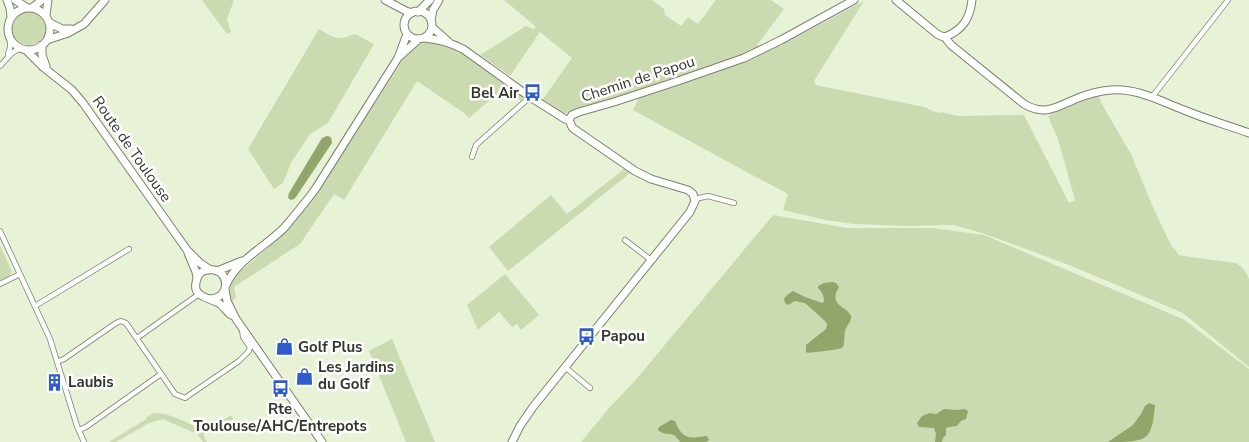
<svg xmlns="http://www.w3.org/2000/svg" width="1249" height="442" font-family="'Nunito Sans',sans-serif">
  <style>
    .green { fill: #ccdab1 }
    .water { fill: #93a56b }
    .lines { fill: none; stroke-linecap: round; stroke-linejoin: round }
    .street-casing { stroke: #7a836a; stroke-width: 6 }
    .secondary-casing { stroke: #7a836a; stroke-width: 9 }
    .street { stroke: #fff; stroke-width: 4.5 }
    .secondary { stroke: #fff; stroke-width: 7 }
    .labels { text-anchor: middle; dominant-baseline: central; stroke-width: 5; stroke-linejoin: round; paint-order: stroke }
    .street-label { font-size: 15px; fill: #32362b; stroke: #fff }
    .poi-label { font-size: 15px; font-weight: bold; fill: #32362b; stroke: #fff; text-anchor: start }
  </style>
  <rect width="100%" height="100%" fill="#e8f2d7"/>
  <path class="green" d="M202,0H234L227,19L231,32L227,34Z
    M504,0H652L664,9L665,15L681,26L688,17L698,24L716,0H771L784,9L757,45L760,47L743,56L714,67L570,113C559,114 552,108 543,101V99L572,58L540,32L510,76L480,55L526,26L533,29L536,28L534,25Z
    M864,1L814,81L816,85L924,107L931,110L932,111L940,113L942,112L957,116L1024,115L1069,203L1075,200L1058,139L1048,116L1098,95L1103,106L1131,154L1152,205L1171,245L1179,255L1190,257L1236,263C1243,267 1246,272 1249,279V367L1183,313L1069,265L985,234L954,225L905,226L854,224L825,220L783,210L788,194L717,156L633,110L639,98C679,85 719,72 758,55C795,40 829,19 864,1Z
    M12 28a17 17 0 1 1 34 0a17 17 0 1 1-34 0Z
    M319,29C336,39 336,41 355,34L374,44L328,123L310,134L291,163L283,183L274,189L248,149Z
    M426,41C453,40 498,78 521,93L523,97L521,101L504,88L469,118L464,113L417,81L344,200L334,194L300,244L234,287L236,297L231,303C228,294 230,283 235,276L275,242L322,185L405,57L418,43Z
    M624,169L630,173L508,271L489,247L551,195L567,214Z
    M773,215L847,228H933L984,235L1183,319L1249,369V442H581L610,407L633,383Z
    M0,245L12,272L9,277L0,281Z
    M505,274L539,315L521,330L517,324L512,327L499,312L478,330L467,305Z
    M392,339L435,442H406L369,351Z
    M154,413C168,412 188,423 201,429C213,430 222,421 231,415L233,419L214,431L204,434V436L207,442H203L197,434L163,419L149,423L116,442H109L145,420L147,417Z"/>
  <path class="water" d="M327,136L331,137L332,143L296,197L294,199L291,200L288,198L289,193L322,138Z
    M832,282L836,283L839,287C827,306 849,307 851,316C852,321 846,326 845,331C844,335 845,343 843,347C841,350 814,352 808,353L806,352V345L826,329L827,324L825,321L805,303L795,301L788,305L785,303L784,299L787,295L793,291L805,297L822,303L824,301C824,295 821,291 818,288V286L824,283Z
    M1149,403L1155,405C1152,442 1146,442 1108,442L1133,425L1141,414L1145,406Z
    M944,409L955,410L965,409L968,411L966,419L961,421L957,426L949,427L946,428V435L943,438L942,442H935L936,434L934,428L919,427L917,423L922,416L930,413L936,414Z
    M671,420L675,421C682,439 689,439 707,436L709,440L706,442H680C679,440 677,438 675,436C670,432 665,436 658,430L659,427Z"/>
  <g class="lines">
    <defs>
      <path id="street" d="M8,54L10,48V40
        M0,66L12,53L20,48
        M1152,97L1228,0
        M472,157L476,145L530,97
        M695,199L708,196L734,203
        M0,231L50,339L77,426L84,442
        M625,240L651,260
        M0,284L20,274
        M35,306L129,249
        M137,338L199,294
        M57,362L64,359L116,323L121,321L126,323L175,394L185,398L239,361L249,351L250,347L243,337L242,329
        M565,367L590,388
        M79,430L86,427L161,374"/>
      <path id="secondary" d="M7,0L10,8L11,17
        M15,0L26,7
        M385,0L406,11L412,13
        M896,0L937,34L941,36L945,37L947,40L951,45L1024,104C1046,117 1058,106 1078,98C1088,94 1100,91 1111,90C1137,88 1160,101 1184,110C1205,119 1227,125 1249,133
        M33,7L42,0
        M8 29a21 21 0 1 1 42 0a21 21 0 1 1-42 0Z
        M404 25a14 14 0 1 1 28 0a14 14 0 1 1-28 0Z
        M418,12L430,0
        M46,15L48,0
        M431,20L433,10L439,0
        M50,23L62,29H71
        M432,27L449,42
        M945,37C963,30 970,18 972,0
        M424,38C438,39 451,43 463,49L530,97L565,119L569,120
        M47,40L68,33L84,24L105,0
        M42,45V55L46,66
        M26,50L43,67L72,90L83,103L187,250L200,263L209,269
        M400,56L419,39
        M569,120L572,115L579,112L614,102L678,81L744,58L781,40L854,0
        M188,253L196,272L197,278
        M217,271L242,261
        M226,285C237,260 265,247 284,228C295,215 306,202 316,188L398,58L407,34
        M225,290L227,301L236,319L322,442
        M210,299C233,298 229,266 208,270C203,270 198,274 197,279C190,298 210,297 220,304C224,307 227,312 231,315
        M512,442L520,426L533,407L690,212L695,201L693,194L688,190L651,179L635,171L574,129L572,127L569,120"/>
    </defs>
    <use href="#street" class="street-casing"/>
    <use href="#secondary" class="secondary-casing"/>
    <use href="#street" class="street"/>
    <use href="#secondary" class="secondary"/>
  </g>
  <defs>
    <symbol id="bus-bare" viewBox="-9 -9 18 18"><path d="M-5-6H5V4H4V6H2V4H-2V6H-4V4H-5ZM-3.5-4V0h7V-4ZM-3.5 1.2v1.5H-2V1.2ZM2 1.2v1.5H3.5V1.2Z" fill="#2e5ccb" stroke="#fff" stroke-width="2.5" paint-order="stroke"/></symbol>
    <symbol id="shop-bare" viewBox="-9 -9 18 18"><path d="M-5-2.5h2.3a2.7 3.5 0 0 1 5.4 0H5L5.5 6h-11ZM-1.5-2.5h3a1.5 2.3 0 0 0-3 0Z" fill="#2e5ccb" stroke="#fff" stroke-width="2.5" paint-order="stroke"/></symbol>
    <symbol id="building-bare" viewBox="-9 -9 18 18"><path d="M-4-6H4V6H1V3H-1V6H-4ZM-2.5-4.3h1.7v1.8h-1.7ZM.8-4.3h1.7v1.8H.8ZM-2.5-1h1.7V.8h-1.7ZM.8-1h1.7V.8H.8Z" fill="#2e5ccb" stroke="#fff" stroke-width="2.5" paint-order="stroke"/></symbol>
  </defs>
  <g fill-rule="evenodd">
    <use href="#bus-bare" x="520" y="80" width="25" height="25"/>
    <use href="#bus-bare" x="574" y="324" width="25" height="25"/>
    <use href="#shop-bare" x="272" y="334" width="25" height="25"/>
    <use href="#shop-bare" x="292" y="364" width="25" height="25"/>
    <use href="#building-bare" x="42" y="370" width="25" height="25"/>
    <use href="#bus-bare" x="268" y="376" width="25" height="25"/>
  </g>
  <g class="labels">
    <g class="street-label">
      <text transform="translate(638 79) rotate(-18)">Chemin de Papou</text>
      <text transform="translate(132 149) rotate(55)">Route de Toulouse</text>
    </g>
    <g class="poi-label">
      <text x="519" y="93" text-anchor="end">Bel Air</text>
      <text x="601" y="336">Papou</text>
      <text x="298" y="347">Golf Plus</text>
      <text x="318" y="367">Les Jardins<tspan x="318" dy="17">du Golf</tspan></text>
      <text x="68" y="382">Laubis</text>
      <text x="280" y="409" text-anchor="middle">Rte<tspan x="280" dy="17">Toulouse/AHC/Entrepots</tspan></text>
    </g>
  </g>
</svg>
